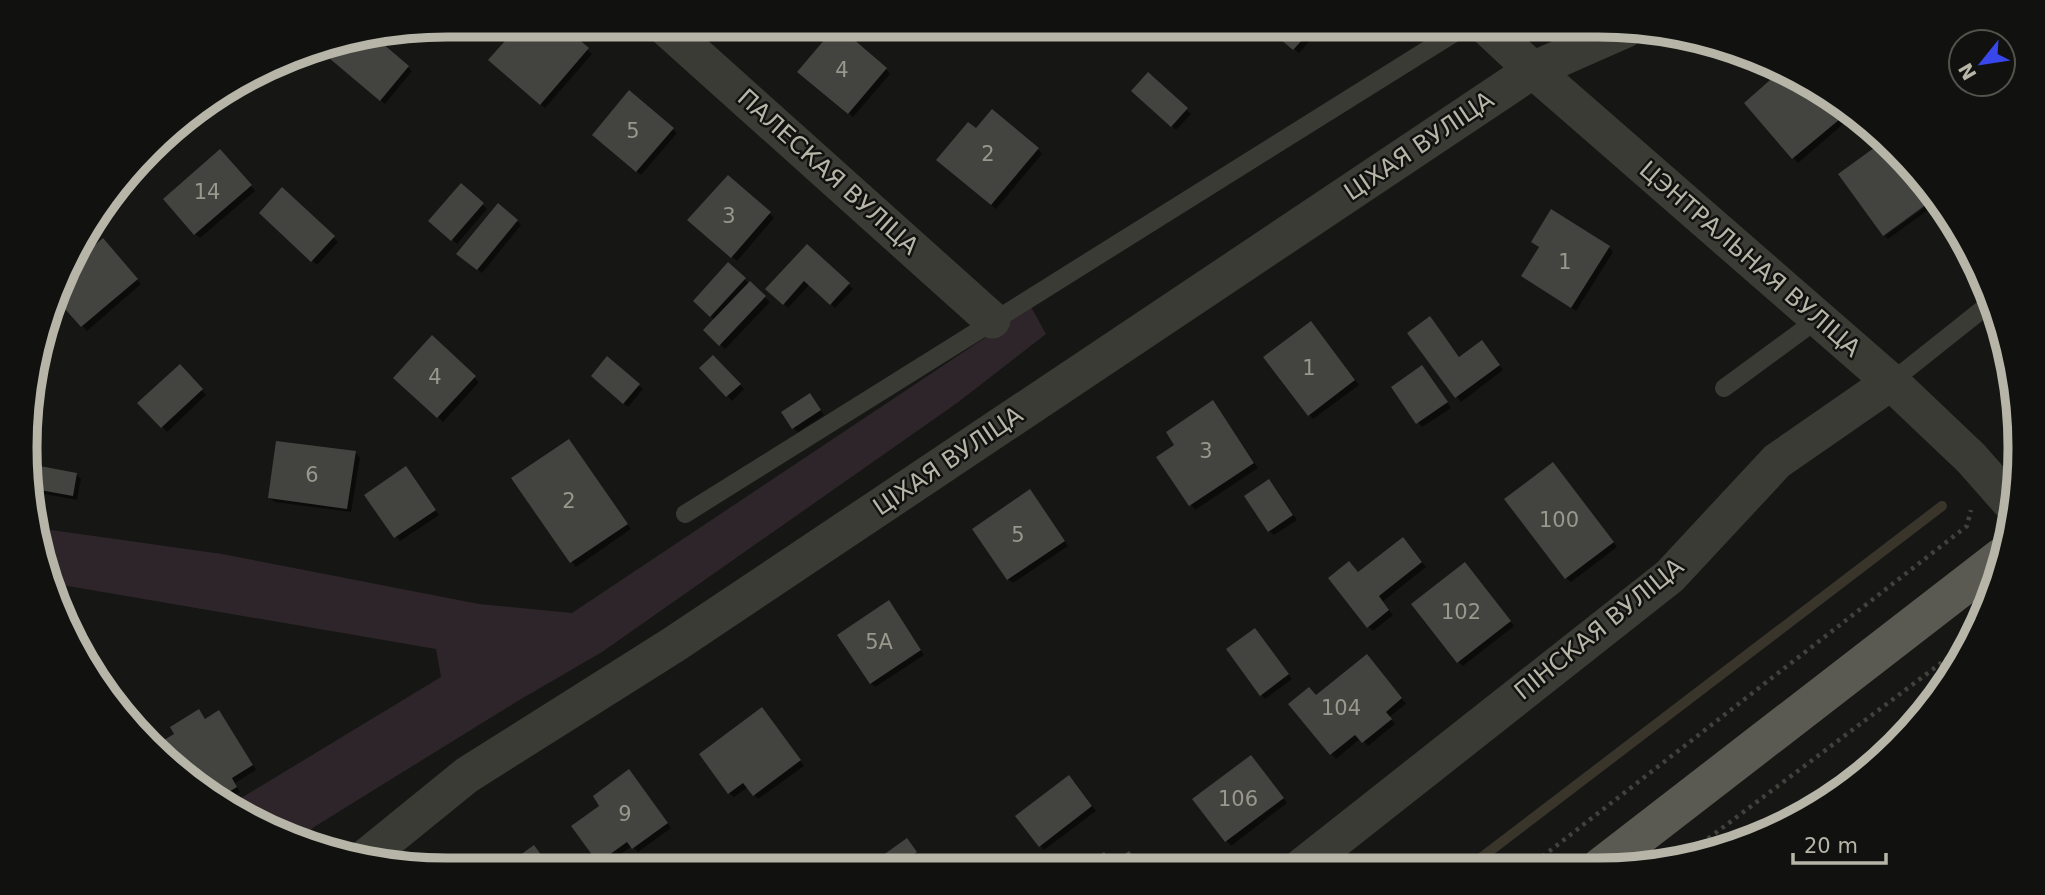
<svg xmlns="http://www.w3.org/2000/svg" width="2045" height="895" font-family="'DejaVu Sans',sans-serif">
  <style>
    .green { fill: #2e252a }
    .shadow { fill: #0007 }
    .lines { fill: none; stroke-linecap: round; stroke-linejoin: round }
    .stream { stroke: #3a352b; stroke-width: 10 }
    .building { fill: #43433f }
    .path { stroke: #42423c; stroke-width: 4.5; stroke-dasharray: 3.5 5; stroke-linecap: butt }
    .lane { stroke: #3b3b36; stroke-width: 18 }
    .street { stroke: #3b3b36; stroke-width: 37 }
    .primary { stroke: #5a5a52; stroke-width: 38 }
    .labels { text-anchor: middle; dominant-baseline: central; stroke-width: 5; stroke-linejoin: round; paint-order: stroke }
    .number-label { font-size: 21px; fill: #99988d }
    .street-label { font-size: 24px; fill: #b6b5a7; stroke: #111110 }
    .rim { fill: none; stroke: #b6b5a7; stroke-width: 9 }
  </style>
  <rect width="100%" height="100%" fill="#161614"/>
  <path class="green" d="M1031,307L1046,334L957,403L602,652L516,702L314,827L298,840L233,803L441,677L436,649L56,584L37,528L222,554L479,604L572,613Z"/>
  <path class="shadow" d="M448,24L471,25L456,42L438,26Z
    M521,25H559L592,54L545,108L491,60Z
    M1266,25H1324L1299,53Z
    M372,37L412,71L385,104L332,58L346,41Z
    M886,69L890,74L853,117L804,76Z
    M1148,74L1191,114L1176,130L1133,90Z
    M1780,74L1840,109L1849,119L1798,163L1746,103Z
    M672,129L677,133L641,175L599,139Z
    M1038,149L1042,154L996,209L943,164Z
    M225,156L255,191L200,238L195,234Z
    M461,185L487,209L457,244L431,220Z
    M283,190L338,242L317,265L261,213Z
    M1932,202L1935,205L1888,239L1885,236Z
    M770,214L774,218L737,261L694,225Z
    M517,221L521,225L482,273L463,258Z
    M1533,242L1609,247L1613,252L1576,311L1523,276L1540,248Z
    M107,245L141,284L87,331L58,298Z
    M807,246L853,289L835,308L810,284L788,308L768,289Z
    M728,265L770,302L725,349L705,330L715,320L695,301Z
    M1434,323L1460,358L1486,347L1503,370L1461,402L1410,333Z
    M1315,327L1359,385L1313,419L1309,414Z
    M433,338L479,382L443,422L396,378Z
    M713,357L744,389L732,401L702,368Z
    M179,366L206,395L167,432L140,403Z
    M1426,372L1451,408L1422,427L1393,387Z
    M597,380L638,385L643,389L628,407Z
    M814,400L824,415L798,432L793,428Z
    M31,405L36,411L31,416Z
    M1217,407L1258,468L1195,510L1158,458L1177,445Z
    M573,446L631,529L576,567L514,479Z
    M356,453L360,458L351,512L275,502L270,498Z
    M29,466L76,474L81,479L77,500L29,491Z
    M1557,468L1617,547L1571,582L1566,578Z
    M410,473L439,515L400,541L367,495Z
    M1274,486L1297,520L1274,535L1269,531Z
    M1034,496L1068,546L1013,583L1008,579Z
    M1408,544L1426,567L1382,602L1393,615L1373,631L1368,626L1358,574Z
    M1469,568L1514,626L1463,666L1458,662Z
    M893,607L924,655L875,687L871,683Z
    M1255,630L1292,679L1265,699L1261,694Z
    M1371,661L1406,704L1389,717L1395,724L1368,746L1361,738L1336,759L1291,704L1316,697Z
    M199,711L206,720L223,717L256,770L235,783L240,792L228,800L180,772L176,734Z
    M766,714L804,766L758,799L748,787L734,797L729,793Z
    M1255,761L1287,803L1231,846L1194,799Z
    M634,776L671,828L638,852L632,846L604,866L600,862L602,806Z
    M1074,781L1096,811L1044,850L1040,845Z
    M911,845L920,858L904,869H890L882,858Z"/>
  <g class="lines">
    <path class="stream" d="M1469,867L1942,506"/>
  </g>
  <path class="building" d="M448,24L463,25L451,39L436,26Z
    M519,25H562L589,48L540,105L488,60Z
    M837,25L887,68L848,114L797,72Z
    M1264,25H1316L1293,50Z
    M375,37L409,66L380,101L329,58L343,42Z
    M1148,72L1188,108L1171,127L1131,91Z
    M1778,73L1846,114L1792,159L1744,103Z
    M629,90L674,128L636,172L592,135Z
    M992,109L1039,148L991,205L936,160L968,122L976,128Z
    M1885,140L1931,201L1883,236L1838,174Z
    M220,149L252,185L194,235L163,199Z
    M728,175L771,212L731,258L687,220Z
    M461,183L484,203L451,241L428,221Z
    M282,187L335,236L311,262L259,213Z
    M498,203L518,220L477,270L456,254Z
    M1551,209L1610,246L1571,308L1521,276L1539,247L1531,242Z
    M103,238L138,279L81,327L57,300L69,267Z
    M807,244L850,283L830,305L804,281L783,305L765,289Z
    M728,262L746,278L710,317L693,301Z
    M750,281L766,296L719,346L703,330Z
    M1430,316L1459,357L1482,340L1500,365L1455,398L1407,333Z
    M1311,321L1355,380L1308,416L1263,357Z
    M432,335L476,376L437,418L393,378Z
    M713,355L741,384L726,397L699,368Z
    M607,356L640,384L623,404L591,376Z
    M180,364L203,389L161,428L137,403Z
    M1422,365L1448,402L1416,424L1391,387Z
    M810,393L821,410L792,429L781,412Z
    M1213,400L1254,463L1189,506L1156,457L1174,445L1166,432Z
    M569,439L628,524L570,563L511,478Z
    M276,441L356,451L347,509L268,498Z
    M1553,462L1614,542L1565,579L1504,499Z
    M29,464L77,473L73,496L29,488Z
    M406,466L436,510L394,538L364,495Z
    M1269,479L1293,515L1268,532L1244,496Z
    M1030,489L1065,541L1007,580L972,529Z
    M1403,537L1422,562L1379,596L1389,610L1367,628L1328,578L1349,561L1358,572Z
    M1465,562L1511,621L1457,663L1411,604Z
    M889,600L921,650L870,684L837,635Z
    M1255,628L1289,674L1260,696L1226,649Z
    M1367,654L1402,698L1386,712L1392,719L1362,743L1355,735L1330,755L1288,704L1309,687L1316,695Z
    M762,707L801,760L753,796L743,783L728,794L699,754Z
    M199,709L205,719L219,710L253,765L232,778L237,787L222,796L176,770L159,743L174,734L170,727Z
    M1251,755L1284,798L1225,842L1192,799Z
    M629,769L668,823L632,849L627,842L598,863L571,826L599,806L593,796Z
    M1069,775L1092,806L1039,847L1015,816Z
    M907,838L917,852L894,869H887L879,858Z
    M534,845L552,870H500Z
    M1129,851L1142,868L1082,869L1104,852L1113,863Z"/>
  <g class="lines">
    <path class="path" d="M1681,859L1965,645
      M1529,867L1967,526L1971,510"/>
    <path class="lane" d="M1891,382L1989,304
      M1724,388L1818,319
      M685,514L1467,25"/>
    <path class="street" d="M663,25L992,320
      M1485,25L1533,70L1891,382L1971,458L2009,501
      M366,857L467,775L673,645L1533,70L1626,29
      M1300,868L1670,576L1777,461L1891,382"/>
    <path class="primary" d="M1600,867L2001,557"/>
  </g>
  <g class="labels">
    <g class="number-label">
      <text x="842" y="70">4</text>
      <text x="633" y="131">5</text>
      <text x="988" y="154">2</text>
      <text x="207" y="192">14</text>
      <text x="729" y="216">3</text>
      <text x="1565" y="262">1</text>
      <text x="1309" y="368">1</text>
      <text x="435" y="377">4</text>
      <text x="1206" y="451">3</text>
      <text x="312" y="475">6</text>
      <text x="569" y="501">2</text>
      <text x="1559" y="520">100</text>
      <text x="1018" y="535">5</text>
      <text x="1461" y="612">102</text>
      <text x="879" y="642">5А</text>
      <text x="1341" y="708">104</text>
      <text x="1238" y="799">106</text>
      <text x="625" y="814">9</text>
    </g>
    <g class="street-label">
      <text transform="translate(1419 146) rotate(-34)">ЦІХАЯ ВУЛІЦА</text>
      <text transform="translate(828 172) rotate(42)">ПАЛЕСКАЯ ВУЛІЦА</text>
      <text transform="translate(1750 259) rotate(41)">ЦЭНТРАЛЬНАЯ ВУЛІЦА</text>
      <text transform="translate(948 461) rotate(-34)">ЦІХАЯ ВУЛІЦА</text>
      <text transform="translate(1599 629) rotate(-39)">ПІНСКАЯ ВУЛІЦА</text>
    </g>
  </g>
  <path d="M0 0H2045V895H0ZM447 37H1598A410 410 0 0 1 2008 447V448A410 410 0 0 1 1598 858H447A410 410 0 0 1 37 448V447A410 410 0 0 1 447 37Z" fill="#111110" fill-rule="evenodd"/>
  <path class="rim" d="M447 37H1598A410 410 0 0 1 2008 447V448A410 410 0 0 1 1598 858H447A410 410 0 0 1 37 448V447A410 410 0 0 1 447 37Z"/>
  <g transform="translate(1982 63) rotate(240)"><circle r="33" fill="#111110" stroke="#53534c" stroke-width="2"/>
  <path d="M0-5L12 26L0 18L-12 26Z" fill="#3747eb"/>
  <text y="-10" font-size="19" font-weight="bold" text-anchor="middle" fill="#b6b5a7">N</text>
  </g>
  <path d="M1793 853v10h93v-10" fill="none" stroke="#b6b5a7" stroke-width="3.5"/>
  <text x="1804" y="853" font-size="21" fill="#b6b5a7" stroke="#111110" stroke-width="5" paint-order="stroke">20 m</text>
</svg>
